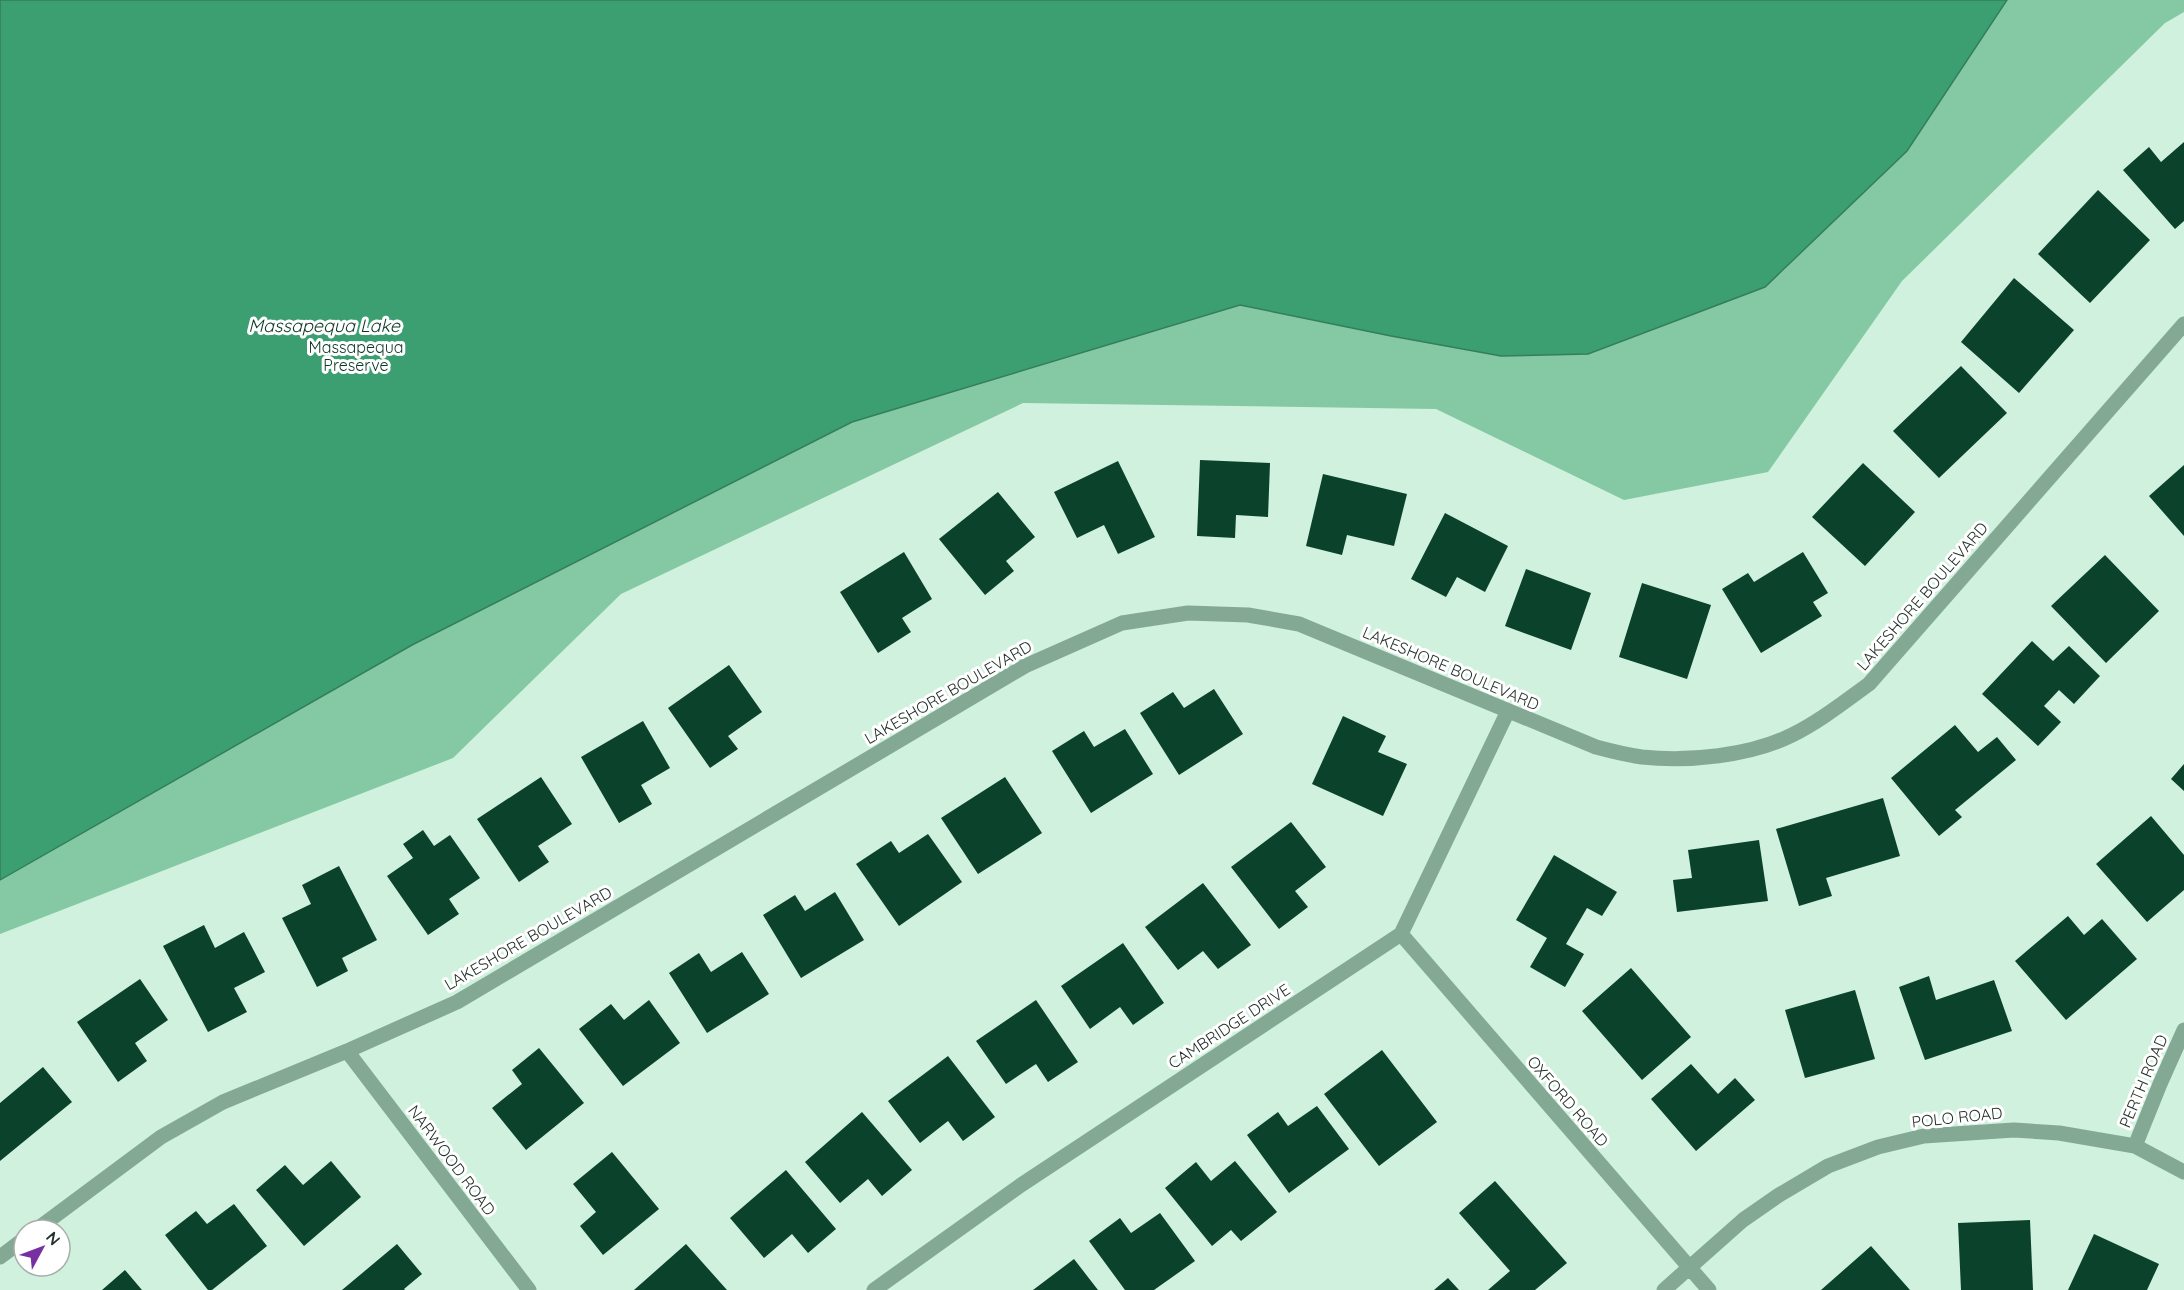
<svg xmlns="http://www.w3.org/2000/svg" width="2184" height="1290" font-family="Quicksand,sans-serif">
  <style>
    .green { fill: #84c9a4 }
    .water { fill: #3b9f71; stroke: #347e5c; stroke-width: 1.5 }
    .building { fill: #0a422b }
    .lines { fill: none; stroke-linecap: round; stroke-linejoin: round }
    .street { stroke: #83a994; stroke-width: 15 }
    .labels { text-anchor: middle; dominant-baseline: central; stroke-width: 6; stroke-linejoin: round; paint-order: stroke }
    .park-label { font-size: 16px; fill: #0c3724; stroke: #fff }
    .street-label { font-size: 16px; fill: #25322b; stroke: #fff }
    .water-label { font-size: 18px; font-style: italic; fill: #0c3724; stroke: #fff }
  </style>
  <rect width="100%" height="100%" fill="#cff1dd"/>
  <path class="green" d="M0,0H2184V12L2165,23L1902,281L1768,472L1624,500L1436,409L1023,403L621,594L453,758L0,934Z"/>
  <path class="water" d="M0,0H2007L1907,151L1765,287L1588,354L1501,356L1391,336L1240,305L852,422L412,645L0,880Z"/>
  <path class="building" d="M2184,142V221L2175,229L2123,170L2149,147L2161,162Z
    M2098,190L2150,240L2090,303L2038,254Z
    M2014,278L2074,330L2019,393L1961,342Z
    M1961,366L2007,413L1939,478L1893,431Z
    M1200,460L1270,463L1268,517L1236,515L1235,538L1197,536Z
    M1118,461L1155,537L1118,554L1104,525L1077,538L1054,492Z
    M1863,463L1915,512L1865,566L1812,517Z
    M2184,465V536L2149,496Z
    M1323,474L1407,494L1394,546L1347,535L1342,555L1306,546Z
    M998,492L1035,537L1006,561L1014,571L985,595L939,539Z
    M1445,513L1508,546L1485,592L1457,577L1446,597L1411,579Z
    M904,552L932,599L902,618L911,632L878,653L840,592Z
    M1803,552L1828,593L1813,602L1822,616L1761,653L1722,589L1748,573L1754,582Z
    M2105,555L2159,611L2106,663L2051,606Z
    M1526,569L1591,593L1571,650L1505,626Z
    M1642,583L1711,605L1687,679L1619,657Z
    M2032,641L2053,661L2069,646L2100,676L2074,704L2059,690L2044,706L2061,722L2038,746L1982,694Z
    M729,665L762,712L728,736L738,749L710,768L668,708Z
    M1214,689L1243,734L1179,775L1140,713L1173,692L1184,708Z
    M1343,716L1386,736L1378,752L1407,764L1383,816L1312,784Z
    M643,721L670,768L641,785L652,804L619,823L581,757Z
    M1955,725L1978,752L1997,737L2016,760L1955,810L1962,817L1939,836L1891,778Z
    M1125,729L1153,774L1091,813L1052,751L1084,731L1094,747Z
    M2184,764V791L2171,779Z
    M541,777L572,824L538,846L549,862L519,882L477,819Z
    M1005,777L1042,833L978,874L941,818Z
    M1883,798L1900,856L1826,878L1832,896L1799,906L1776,829Z
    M2151,816L2184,855V890L2147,922L2096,864Z
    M1291,822L1326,867L1295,891L1308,907L1279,929L1231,867Z
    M423,830L434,846L450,835L480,878L449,899L459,914L428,935L387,876L413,858L403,844Z
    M928,834L962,882L899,926L856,864L891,841L899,853Z
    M1759,840L1768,901L1677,912L1673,880L1692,878L1688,850Z
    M1554,855L1617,892L1602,916L1587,908L1566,944L1584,954L1565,987L1530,967L1547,938L1516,920Z
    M339,866L377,940L342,958L348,971L317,987L282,918L311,904L302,885Z
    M1203,883L1251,945L1218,969L1203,951L1178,970L1145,927Z
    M835,892L864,940L801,978L763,915L795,895L805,911Z
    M2068,916L2084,935L2102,919L2137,959L2066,1020L2015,961Z
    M204,925L215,948L244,932L265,972L234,988L247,1012L208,1032L163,946Z
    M1123,943L1164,1003L1133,1025L1120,1007L1090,1029L1061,986Z
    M742,952L769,994L707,1033L669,973L699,953L711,972Z
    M1631,968L1691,1037L1642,1080L1582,1011Z
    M1929,976L1936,1000L1994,980L2012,1031L1925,1060L1899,987Z
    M140,979L168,1020L135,1043L147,1061L118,1082L77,1022Z
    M1855,990L1875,1059L1805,1078L1785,1010Z
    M649,1000L680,1043L623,1086L579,1029L611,1004L624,1020Z
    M1036,1000L1078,1062L1048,1082L1036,1064L1006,1084L976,1041Z
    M539,1048L584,1103L526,1150L492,1108L522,1084L512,1070Z
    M1382,1050L1437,1122L1379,1166L1324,1094Z
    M948,1056L995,1117L963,1141L948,1121L920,1143L888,1101Z
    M1691,1064L1718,1094L1735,1078L1755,1100L1696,1151L1651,1099Z
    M43,1067L72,1102L0,1161V1103Z
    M1317,1106L1349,1149L1289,1193L1247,1135L1278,1112L1288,1126Z
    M862,1112L912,1170L882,1196L868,1179L840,1203L805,1162Z
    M612,1152L659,1209L603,1255L580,1226L596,1212L573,1184Z
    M331,1161L361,1197L304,1246L256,1190L285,1165L303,1185Z
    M1235,1161L1277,1212L1241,1241L1231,1230L1212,1246L1165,1188L1196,1162L1211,1181Z
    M786,1170L836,1229L808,1253L792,1234L764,1258L730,1218Z
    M1495,1181L1567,1263L1535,1290H1488L1510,1271L1459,1213Z
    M234,1204L267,1246L212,1290H208L165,1235L196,1211L207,1224Z
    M1160,1213L1195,1261L1154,1290H1125L1089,1241L1120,1218L1131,1233Z
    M2030,1220L2033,1290H1961L1958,1223Z
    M2094,1234L2159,1264L2147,1290H2068Z
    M397,1244L422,1274L404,1289L405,1290H342Z
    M686,1244L727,1290H634Z
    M1871,1246L1910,1290H1821Z
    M1074,1259L1098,1290H1033Z
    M125,1270L142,1290H102Z
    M1448,1278L1459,1290H1434Z"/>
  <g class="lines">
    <path class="street" d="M1401,934L1709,1290
      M347,1051L529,1290
      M2135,1146L2160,1084L2184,1030
      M36,1230L161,1137L223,1102L347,1051L457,1002L1025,666L1122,623L1188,613L1248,615L1299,624L1596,747C1611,751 1627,755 1642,757C1688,762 1750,756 1792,735C1820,721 1844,702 1869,684L2184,324
      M0,1257L24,1239
      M874,1290L1021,1185L1401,934L1508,711
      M1664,1290L1743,1220L1779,1195L1828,1166L1878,1147L1924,1136L2014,1130L2059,1133L2135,1146L2184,1172"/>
  </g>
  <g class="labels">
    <g class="park-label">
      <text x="356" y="347">Massapequa<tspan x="356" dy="18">Preserve</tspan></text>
    </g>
    <g class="street-label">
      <text transform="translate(1922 596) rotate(-49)">LAKESHORE BOULEVARD</text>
      <text transform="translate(1451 668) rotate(23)">LAKESHORE BOULEVARD</text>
      <text transform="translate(948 692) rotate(-30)">LAKESHORE BOULEVARD</text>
      <text transform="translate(528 938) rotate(-30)">LAKESHORE BOULEVARD</text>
      <text transform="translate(1229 1026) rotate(-33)">CAMBRIDGE DRIVE</text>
      <text transform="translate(2143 1081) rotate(-67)">PERTH ROAD</text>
      <text transform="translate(1568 1101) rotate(49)">OXFORD ROAD</text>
      <text transform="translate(1957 1117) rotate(-6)">POLO ROAD</text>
      <text transform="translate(452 1160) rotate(53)">NARWOOD ROAD</text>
    </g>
    <g class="water-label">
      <text x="324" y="325">Massapequa Lake</text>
    </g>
  </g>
  <g transform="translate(42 1248) rotate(49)"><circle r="28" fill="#ffffff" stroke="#a8adaa" stroke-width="1.5"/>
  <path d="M0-4.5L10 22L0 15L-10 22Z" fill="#782fa2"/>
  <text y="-9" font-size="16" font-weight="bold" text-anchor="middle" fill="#25322b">N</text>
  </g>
</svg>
